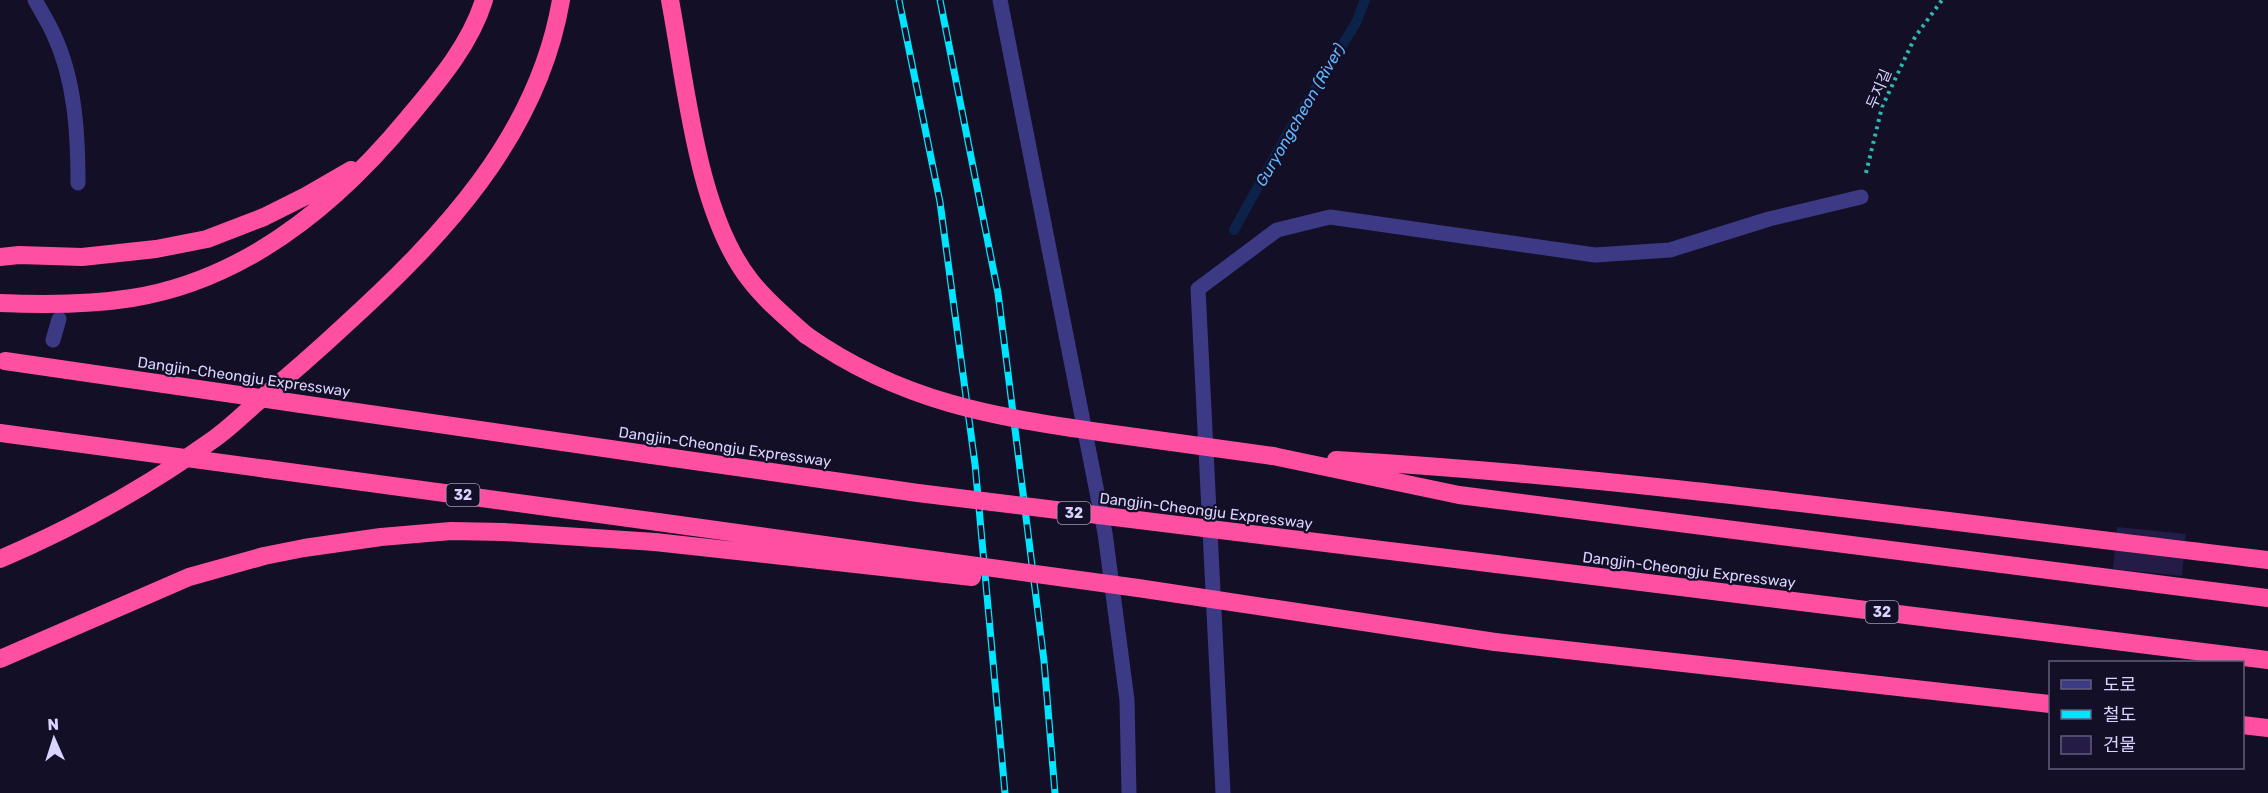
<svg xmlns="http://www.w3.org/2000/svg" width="2268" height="793" font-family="Rubik,'Noto Sans KR',sans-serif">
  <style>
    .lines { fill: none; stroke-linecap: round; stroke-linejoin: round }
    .stream { stroke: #0c2248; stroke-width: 10 }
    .building { fill: #241b47 }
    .path { stroke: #2fb8b0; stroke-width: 4; stroke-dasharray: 3 4.5; stroke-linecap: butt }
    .lane { stroke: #3d3a85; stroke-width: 15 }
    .street { stroke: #3d3a85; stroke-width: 15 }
    .highway { stroke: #ff4fa3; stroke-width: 18 }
    .rail-casing { stroke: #00e5ff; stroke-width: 7 }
    .rail { stroke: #130f26; stroke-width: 4.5; stroke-dasharray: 14; stroke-linecap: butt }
    .highway-bridge { stroke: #ff4fa3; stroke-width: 18 }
    .labels { text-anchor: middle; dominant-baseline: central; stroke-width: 4.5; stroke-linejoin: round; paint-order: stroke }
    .shield { fill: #130f26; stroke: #9e99be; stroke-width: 1.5 }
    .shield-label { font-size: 14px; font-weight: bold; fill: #d9d4ff }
    .street-label { font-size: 15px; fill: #d9d4ff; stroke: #130f26 }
    .water-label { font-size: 16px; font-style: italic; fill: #62b6ff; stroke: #130f26 }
  </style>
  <rect width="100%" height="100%" fill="#130f26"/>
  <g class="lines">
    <path class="stream" d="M1234,230L1286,136L1356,23L1365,0"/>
  </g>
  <path class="building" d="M2117,527L2186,534L2182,576L2113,569Z"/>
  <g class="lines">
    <path class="path" d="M1866,173L1882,107L1915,37L1942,0"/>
    <path class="lane" d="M35,0C41,11 48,22 53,33C75,79 78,133 78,183
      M53,340L59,319"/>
    <path class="street" d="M1000,0L1105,533L1127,700L1129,793
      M1223,793L1198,289L1277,230L1330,217L1595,255L1670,250L1769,219L1861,197"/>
    <path class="highway" d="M670,0C686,84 697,213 750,280C766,301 787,318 806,335
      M0,257L19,255L82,257L156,249L207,239L264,217L306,196L351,170
      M0,303C44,305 88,305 132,298C245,280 337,204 408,118C438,82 470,45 484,0
      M301,404L652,455
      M1273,456L1459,495L2268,598
      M1336,460C1648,478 1958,524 2268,560
      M267,469L658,522
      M0,559C75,527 147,487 214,439C228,429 242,416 255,404C285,379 315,353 344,326C442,237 538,136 561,0
      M1496,564L2268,660
      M1495,642L2050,704
      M0,659L189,577L264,556L304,548L381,537L451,531L504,532L655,542
      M2242,725L2268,728"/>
    <defs>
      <path id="rail" d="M899,0L940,202L975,464L1005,793
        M940,0L998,293L1044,661L1055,793"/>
    </defs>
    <use href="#rail" class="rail-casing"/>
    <use href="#rail" class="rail"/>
    <path class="highway-bridge" d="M806,335C901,402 994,417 1106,433C1162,441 1218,448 1273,456
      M5,361L301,404
      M0,433L267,469
      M652,455L918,493L1496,564
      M658,522L1138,588L1495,642
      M655,542L972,577"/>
  </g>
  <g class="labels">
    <g class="shield">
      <rect x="446.5" y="484" width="33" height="22" rx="4.5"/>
      <rect x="1057.5" y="502" width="33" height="22" rx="4.5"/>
      <rect x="1865.5" y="601" width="33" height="22" rx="4.5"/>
    </g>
    <g class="shield-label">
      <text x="463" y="495">32</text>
      <text x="1074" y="513">32</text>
      <text x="1882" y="612">32</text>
    </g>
    <g class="street-label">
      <text transform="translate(1879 89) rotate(-67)">두지길</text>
      <text transform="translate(244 377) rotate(8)">Dangjin-Cheongju Expressway</text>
      <text transform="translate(725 447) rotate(8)">Dangjin-Cheongju Expressway</text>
      <text transform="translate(1206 511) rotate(7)">Dangjin-Cheongju Expressway</text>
      <text transform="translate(1689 570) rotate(7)">Dangjin-Cheongju Expressway</text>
    </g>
    <g class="water-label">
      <text transform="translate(1300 115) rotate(-60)">Guryongcheon (River)</text>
    </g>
  </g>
  <rect x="2049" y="661" width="195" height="108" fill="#130f26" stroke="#625e7d" stroke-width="1.5"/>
  <rect x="2061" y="680" width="30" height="9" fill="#3d3a85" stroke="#625e7d" stroke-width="1.5"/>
  <text x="2103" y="691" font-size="18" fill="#d9d4ff">도로</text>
  <rect x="2061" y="710" width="30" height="9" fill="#00e5ff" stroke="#625e7d" stroke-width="1.5"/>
  <text x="2103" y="721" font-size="18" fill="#d9d4ff">철도</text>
  <rect x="2061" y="736" width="30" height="18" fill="#241b47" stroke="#625e7d" stroke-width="1.5"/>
  <text x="2103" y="751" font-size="18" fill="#d9d4ff">건물</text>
  <g transform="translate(54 739) rotate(357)" stroke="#130f26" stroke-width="4.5" paint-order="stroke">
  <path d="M0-4.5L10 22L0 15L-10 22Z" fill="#d9d4ff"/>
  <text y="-9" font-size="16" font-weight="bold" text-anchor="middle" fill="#d9d4ff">N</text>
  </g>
</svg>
